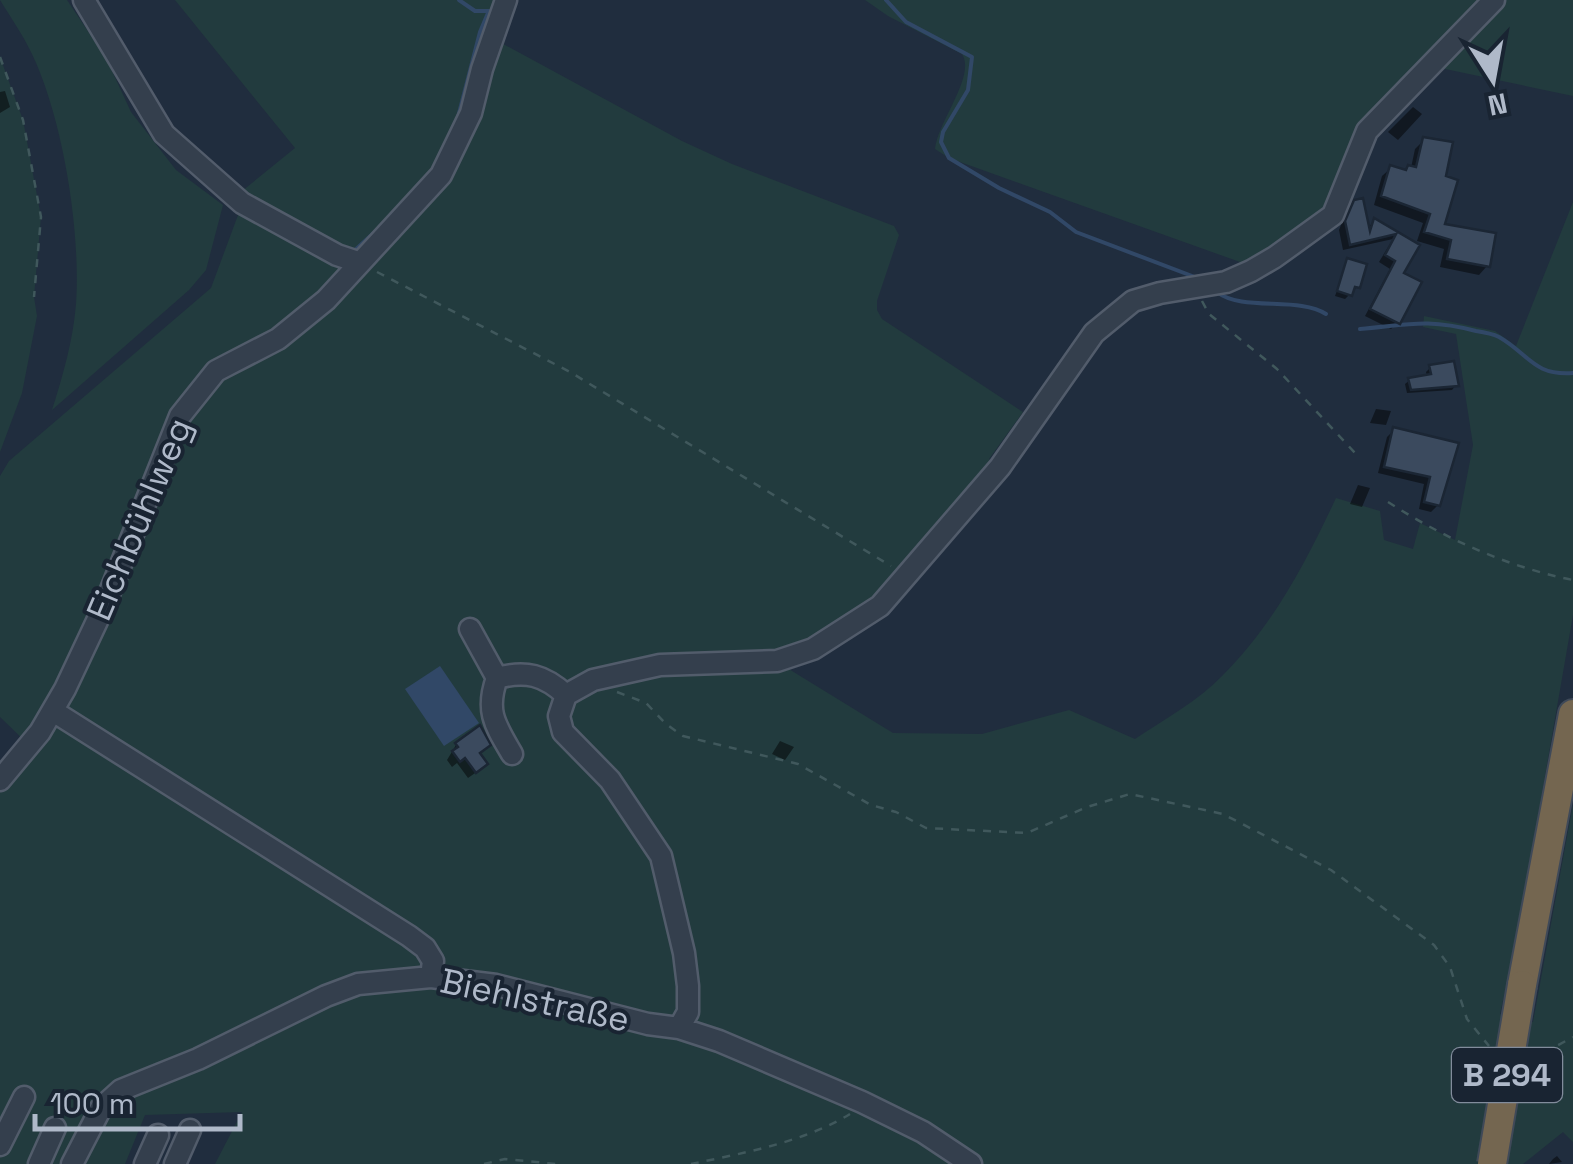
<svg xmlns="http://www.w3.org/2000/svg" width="1573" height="1164" font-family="'Space Grotesk',sans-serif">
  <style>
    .green { fill: #223b3e }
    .water { fill: #314867 }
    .shadow { fill: #0007 }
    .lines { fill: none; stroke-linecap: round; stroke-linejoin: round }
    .stream { stroke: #314867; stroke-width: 4 }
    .building { fill: #3b4a5e; stroke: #1b2634; stroke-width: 2.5 }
    .minor-casing { stroke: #525c6b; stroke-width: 25 }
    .highway-casing { stroke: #3f4958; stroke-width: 32 }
    .path { stroke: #40585c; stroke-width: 2.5; stroke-dasharray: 8 8; stroke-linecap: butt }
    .minor { stroke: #343f4d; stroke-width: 20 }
    .highway { stroke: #746650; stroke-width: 28 }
    .highway-bridge-casing { stroke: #3f4958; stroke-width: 32; stroke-linecap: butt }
    .highway-bridge { stroke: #746650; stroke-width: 28 }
    .labels { text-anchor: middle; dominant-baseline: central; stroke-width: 8; stroke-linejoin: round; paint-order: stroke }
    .shield { fill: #192432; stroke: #828c9c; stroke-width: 2.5 }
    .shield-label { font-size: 32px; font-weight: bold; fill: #afb9c9 }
    .street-label { font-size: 35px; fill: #afb9c9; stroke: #192432 }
  </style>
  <rect width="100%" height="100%" fill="#202d3e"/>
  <path class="green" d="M0,0H67L106,58L131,112L176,170L223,205L206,270L189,290L52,410C63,375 73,341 76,304C81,232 63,119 32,54C23,35 11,18 0,0Z
    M175,0H508L494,39L682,141L732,164L894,226L899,235L877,301V310L882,319L1023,412L989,459L999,466L879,605L774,658L660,662L568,698L661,667L779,663L893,733L982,734L1069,710L1135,739C1165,719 1198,701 1223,675C1274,624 1306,562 1336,498L1380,511L1384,540L1413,549L1420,523L1455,540L1473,445L1456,334L1423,327L1424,316L1495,331L1516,346L1573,202V615L1517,937L1500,1014L1533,1022L1573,804V1142L1563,1132L1523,1164H215L242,1112L145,1115L125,1164H0V780L29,745L0,717V476L9,461L211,288L241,207L363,262L236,196L295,148Z
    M865,0H1573V96L1431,66L1366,130L1332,214L1254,267L949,158L935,149C938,121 976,76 962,54L888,16Z
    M0,57L23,120L41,217L34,297L37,316L22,393L0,452Z"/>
  <path class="water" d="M440,666L479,723L444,746L405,689Z"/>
  <path class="shadow" d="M5,91L10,107L0,113V92Z
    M1413,107L1422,114L1398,140L1388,132Z
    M1424,140L1441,226L1487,266L1479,275L1440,267L1444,249L1417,241L1423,223L1374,205L1382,176L1391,168L1404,172L1411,168L1415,149Z
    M1355,202L1367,228L1375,221L1417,246L1400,274L1398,322L1391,329L1365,316L1390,269L1379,262L1393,239L1343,250L1339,230L1347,210Z
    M1348,261L1357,287L1345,299L1335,296Z
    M1430,368L1456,385L1452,390L1407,393L1405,384L1410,380L1427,377L1426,372Z
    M1376,409L1391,411L1386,425L1370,423Z
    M1394,430L1456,444L1438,505L1431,512L1419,509L1424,484L1378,473L1387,437Z
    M1358,485L1370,488L1362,507L1350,504Z
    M780,741L794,747L785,760L772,754Z
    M456,745L478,754V771L468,778L457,763L452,767L447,760Z
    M1557,1156L1562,1162L1549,1164L1553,1159Z"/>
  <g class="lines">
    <path class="stream" d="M459,0L475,11H490
      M886,0L906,22L972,57L968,90L943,132L941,142L949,158L999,188L1050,212L1076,232L1200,279
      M457,121L480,32L488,13
      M353,252L379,228
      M1217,292C1242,312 1299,296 1326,314
      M1360,329C1408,325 1426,318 1476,331C1483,332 1493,334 1499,337C1529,354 1533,376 1573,373"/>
  </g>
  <path class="building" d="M1423,137L1453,142L1446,176L1458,180L1445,224L1496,233L1490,267L1447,259L1451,240L1424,232L1430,214L1381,196L1390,165L1406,170L1408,165L1416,167Z
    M1363,198L1370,231L1374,218L1420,245L1404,273L1422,282L1400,324L1370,309L1395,261L1385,255L1396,234L1350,245L1345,221L1354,200Z
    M1347,258L1367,264L1360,288L1355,287L1352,296L1337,291Z
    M1454,361L1459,386L1411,390L1408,378L1431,374L1429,365Z
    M1393,427L1459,443L1440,506L1424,502L1430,477L1384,467Z
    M480,725L491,745L480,753L488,764L476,773L465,758L460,762L452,751L458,747L455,743Z"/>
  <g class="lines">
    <defs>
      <path id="minor" d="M84,0L164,134L242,203L337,255L358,262
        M470,629L497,678
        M53,711L409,936L425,948L433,961L431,977
        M512,754C495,725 485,711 497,678C526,670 544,675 566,695
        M0,780L40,732L65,689L106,602L180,416L216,371L278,339L326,300L441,175L471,113L482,69L506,0
        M679,1028L688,1012V986L684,953L661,856L610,780L563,732L559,716L566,695L593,680L660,665L777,661L813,649L880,606L1000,467L1094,333L1133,301L1160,293L1226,282L1251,271L1275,257L1333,215L1367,131L1494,0
        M0,1145L24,1097
        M39,1164L55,1128
        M72,1164L101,1108L121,1090L198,1059L326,996L358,984L431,977L496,985L648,1024L679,1028L719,1041L862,1102L923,1132L971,1164
        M145,1164L158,1135
        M175,1164L190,1130"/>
      <path id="highway" d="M1522,985L1573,714"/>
    </defs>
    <use href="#minor" class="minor-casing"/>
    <use href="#highway" class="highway-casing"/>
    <path class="path" d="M0,57L23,120L41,217L34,297
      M377,272L570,372L891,566
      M1202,301L1209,314L1277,369L1356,454
      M1388,502C1444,538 1507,567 1573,580
      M617,692L646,703L666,724L683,736L798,764L871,805L896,812L926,828L1027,833L1087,807L1130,794L1223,814L1331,870L1434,945L1450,967L1467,1019L1489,1046
      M1529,1057L1538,1056L1573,1037
      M484,1164L505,1159L556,1164
      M691,1164C744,1153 804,1142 850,1114"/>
    <use href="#minor" class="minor"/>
    <use href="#highway" class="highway"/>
    <defs>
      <path id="highway-bridge" d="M1492,1164L1522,985"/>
    </defs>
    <use href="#highway-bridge" class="highway-bridge-casing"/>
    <use href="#highway-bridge" class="highway-bridge"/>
  </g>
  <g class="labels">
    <rect class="shield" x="1452" y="1048" width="110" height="54" rx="8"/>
    <g class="shield-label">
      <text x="1507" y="1075">B 294</text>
    </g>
    <g class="street-label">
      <text transform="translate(139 519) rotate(-67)">Eichbühlweg</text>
      <text transform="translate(535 1000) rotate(12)">Biehlstraße</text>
    </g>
  </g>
  <g transform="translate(1493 80) rotate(169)" stroke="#192432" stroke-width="8" paint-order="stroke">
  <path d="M0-8L18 38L0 25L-18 38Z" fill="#afb9c9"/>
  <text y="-15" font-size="28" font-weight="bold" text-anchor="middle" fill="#afb9c9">N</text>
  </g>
  <path d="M35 1114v15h205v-15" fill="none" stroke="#afb9c9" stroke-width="5"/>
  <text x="50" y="1114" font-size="30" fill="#afb9c9" stroke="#192432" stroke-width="8" paint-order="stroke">100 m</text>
</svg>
